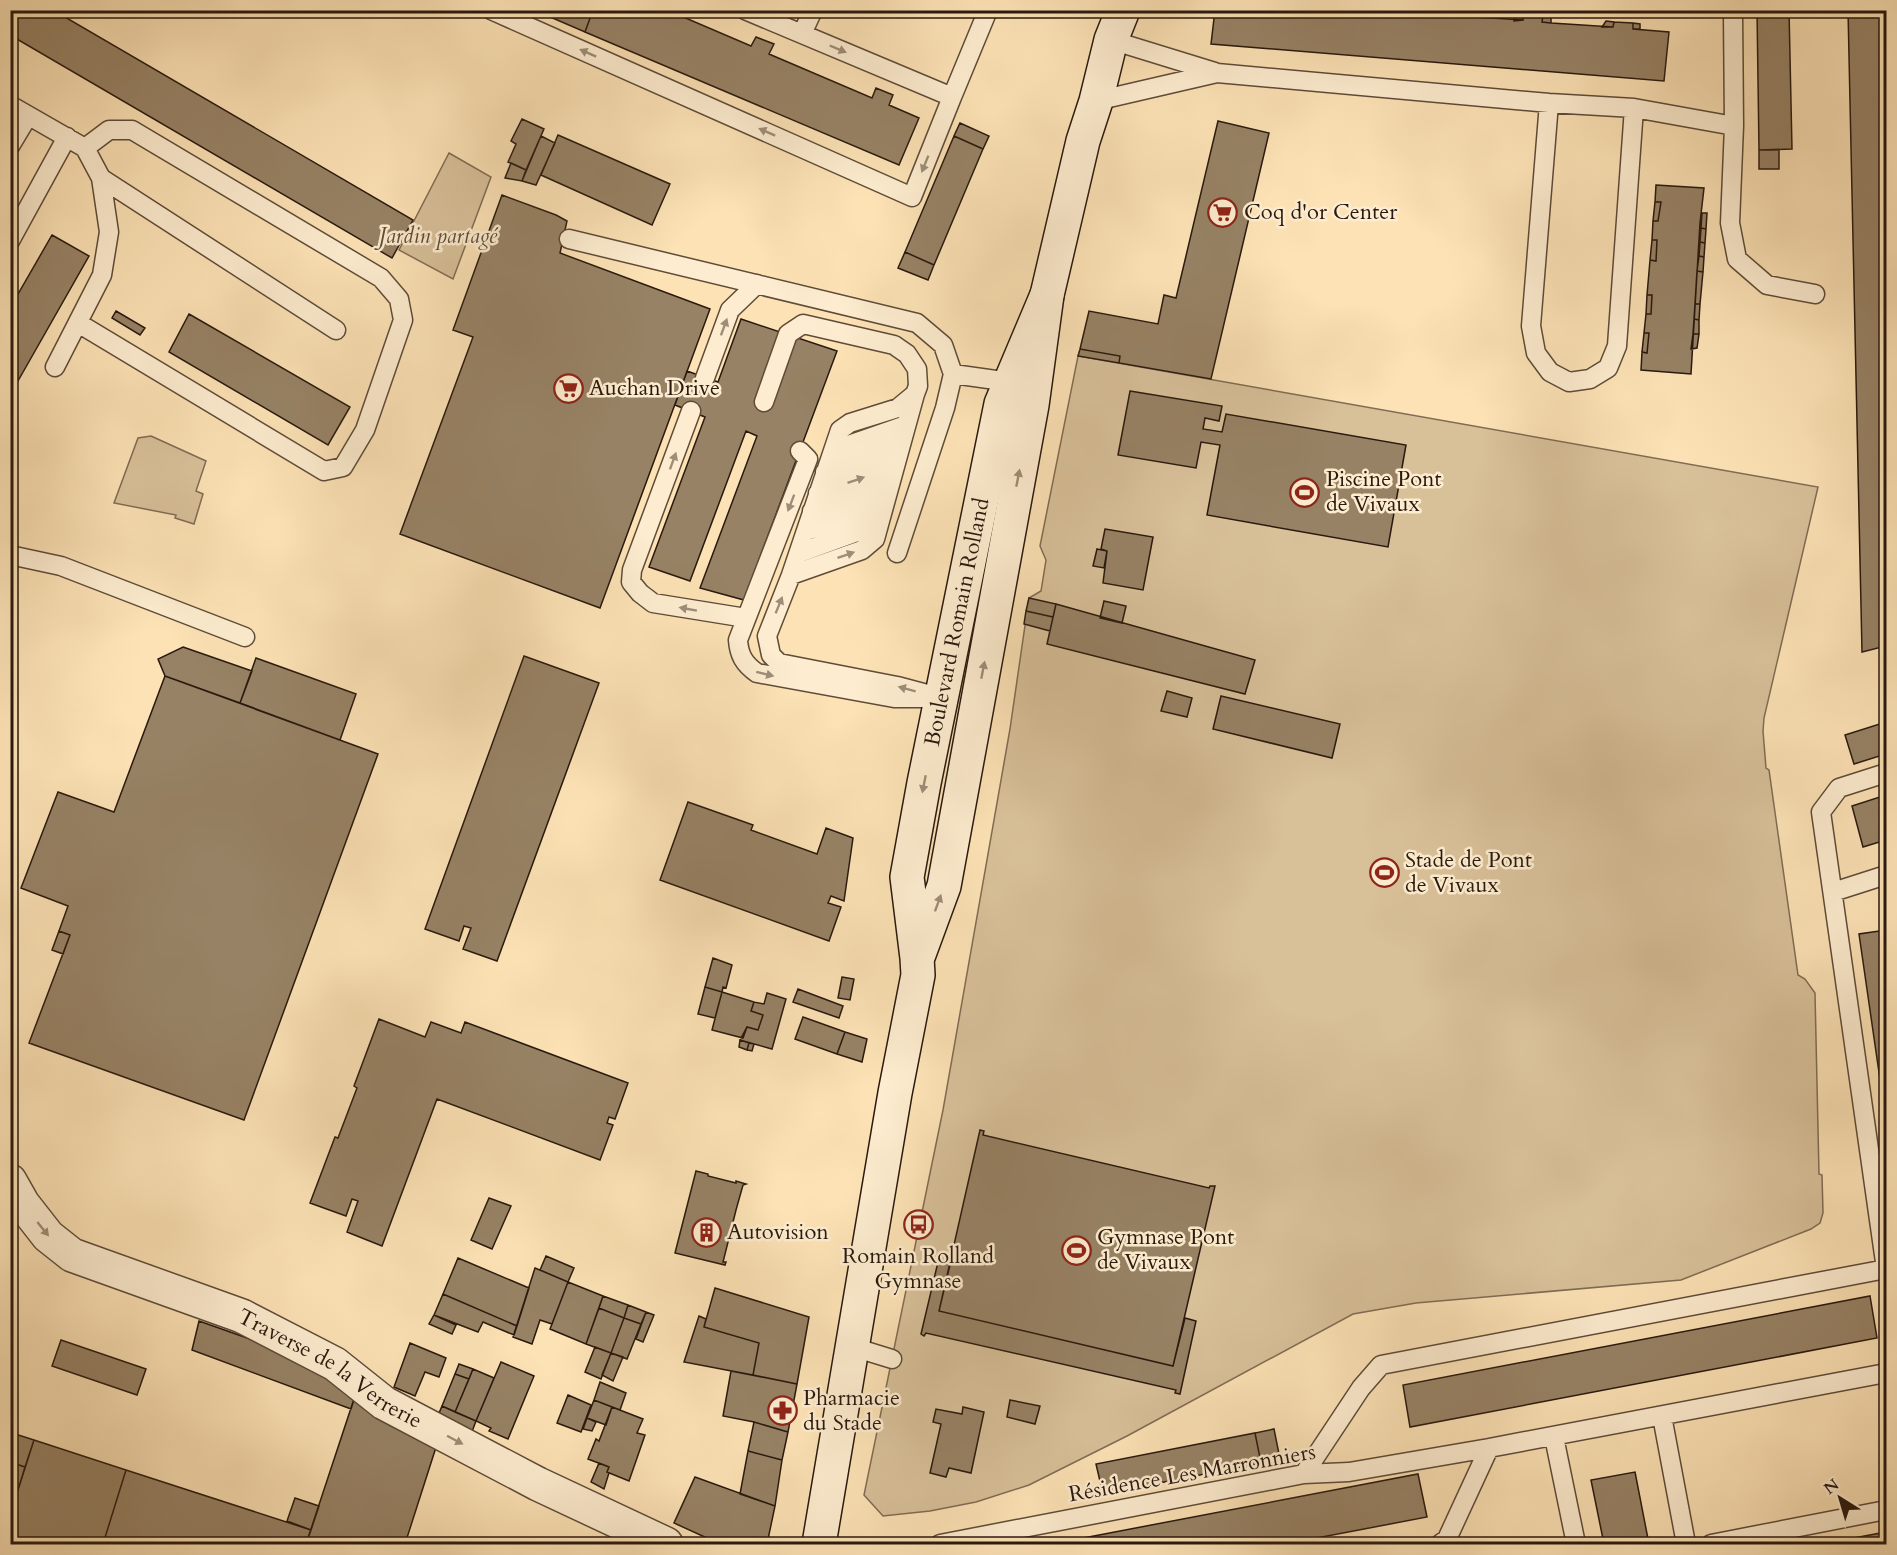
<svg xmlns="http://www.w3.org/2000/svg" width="1897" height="1555" font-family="Cardo,serif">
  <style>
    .green { fill: #d8c099; stroke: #806c54; stroke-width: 1.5 }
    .building { fill: #978265; stroke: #29190e; stroke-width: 1.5 }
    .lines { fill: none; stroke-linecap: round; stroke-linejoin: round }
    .service-casing { stroke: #5e4b38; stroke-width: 21 }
    .minor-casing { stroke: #5e4b38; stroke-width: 36 }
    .secondary-casing { stroke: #29190e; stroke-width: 36 }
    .service { stroke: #fdeccf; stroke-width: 18 }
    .minor { stroke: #fdeccf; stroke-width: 33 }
    .secondary { stroke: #fdeccf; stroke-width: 33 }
    .oneway { fill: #9e8d78 }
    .labels { text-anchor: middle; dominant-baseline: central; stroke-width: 5; stroke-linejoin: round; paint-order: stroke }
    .poi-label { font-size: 22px; fill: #29190e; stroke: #fdeccf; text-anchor: start }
    .park-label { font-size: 22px; font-style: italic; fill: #5e4b38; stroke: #fdeccf }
    .street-label { font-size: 22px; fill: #29190e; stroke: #fdeccf }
  </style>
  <rect width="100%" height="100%" fill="#fce2b5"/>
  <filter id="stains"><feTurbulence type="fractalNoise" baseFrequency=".00333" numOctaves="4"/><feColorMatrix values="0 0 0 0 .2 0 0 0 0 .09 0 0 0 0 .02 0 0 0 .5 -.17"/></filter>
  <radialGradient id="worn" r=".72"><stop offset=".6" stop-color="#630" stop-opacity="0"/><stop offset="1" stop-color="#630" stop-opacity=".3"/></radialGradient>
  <path class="green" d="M449,153L491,177L453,279L399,250Z
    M1078,356L1818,487L1764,718L1763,731L1766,768L1769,770L1798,975L1805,979L1815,993L1819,1174L1822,1175L1823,1213L1820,1223L1811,1229L1681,1280L1416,1303L1353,1314L1127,1436L1029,1485L976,1502L930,1511L883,1516L864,1495L943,1110L1010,729L1029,598L1041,591L1046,560L1040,546Z
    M151,436L206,461L196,491L203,494L194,524L175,518L176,515L114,503L138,438Z"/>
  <path class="building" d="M10,10H53L413,220L392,258L10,35Z
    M534,10H593L585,32Z
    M593,10H667L751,46L756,37L774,44L769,54L872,98L876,88L893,95L889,105L919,118L899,165L585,32Z
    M1215,10H1374L1432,14V10H1453L1454,15L1460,16L1523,20V14L1543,16L1542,22L1551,23L1613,27L1614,22L1633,23V29L1669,32L1664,81L1211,44Z
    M1453,10H1460V16L1454,15Z
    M1757,10H1789L1792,149L1759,150Z
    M1848,10H1886V646L1862,652Z
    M1523,14V20L1514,21L1515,15Z
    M1543,16L1551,17V23L1542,22Z
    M1606,21L1614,22L1613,27H1602Z
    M1633,23L1640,24V29H1633Z
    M522,119L544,129L526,170L508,162L516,144L511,141Z
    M1218,121L1269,133L1211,379L1119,363L1120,356L1080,349L1089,311L1158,324L1164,295L1176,298Z
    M960,123L989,136L983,149L954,136Z
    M558,135L670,184L652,225L541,175Z
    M541,136L555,143L536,185L522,181Z
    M954,136L983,149L934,265L905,252Z
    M1759,150H1779V169H1759Z
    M511,163L526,170L522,181L505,178Z
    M1656,185L1704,188L1700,223L1691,374L1641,370L1642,352L1647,353L1649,333H1644L1646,314H1651L1652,295H1647L1650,260L1656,261L1657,240H1652L1653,221H1658L1661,202H1655Z
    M502,195L556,215L567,221L560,253L710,309L600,608L400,534L473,337L453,330Z
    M1655,202H1661L1658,221H1653Z
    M1702,213H1707L1706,229L1701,228Z
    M1701,228L1706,229L1705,243L1700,242Z
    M52,235L89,256L10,395V308Z
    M1652,240H1657L1656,261L1650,260Z
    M1700,242L1705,243L1704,257L1699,256Z
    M905,252L934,265L928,280L898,268Z
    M1699,256L1704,257L1703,272L1697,271Z
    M1697,271L1703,272L1700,304H1695Z
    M1647,295H1652L1651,314H1646Z
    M1695,304H1700L1699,320L1694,319Z
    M116,311L145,328L140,335L112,318Z
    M189,314L350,407L328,445L169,352Z
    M741,319L837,351L744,600L700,588L757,436L746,431L690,581L649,567L705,417L675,405L687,371L718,382Z
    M1694,319L1699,320V334H1693Z
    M1644,333H1649L1647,353L1642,352Z
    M1693,334H1699L1697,348L1691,349Z
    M1080,349L1120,356L1119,363L1078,356Z
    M1130,391L1222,406L1219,421L1205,418L1203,429L1222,432L1226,414L1406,445L1388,547L1207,515L1220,445L1201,442L1196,468L1118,455Z
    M1105,529L1153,537L1143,590L1103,583L1107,551L1101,549Z
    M1097,549L1107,551L1104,568L1093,566Z
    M1029,598L1056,604L1053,617L1026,611Z
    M1104,601L1126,606L1122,623L1100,618Z
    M1056,604L1255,660L1245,694L1047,644Z
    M1026,611L1053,617L1050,631L1024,624Z
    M183,647L252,671L240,703L165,676L158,659Z
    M524,656L599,683L497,961L463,949L471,928L464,926L459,941L425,929Z
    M256,658L356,694L340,740L240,703Z
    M165,676L378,754L244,1120L29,1043L70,935L59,931L68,906L21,888L58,792L114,812Z
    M1167,691L1192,698L1187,717L1161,711Z
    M1221,696L1340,724L1332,758L1213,729Z
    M1886,722V754L1854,764L1845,735Z
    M1886,795V840L1863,847L1852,806Z
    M688,802L753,825L751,830L817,854L826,828L853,838L844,901L831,896L828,903L841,907L829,941L660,880Z
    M1886,930V1121L1859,934Z
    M59,931L70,935L63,954L52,950Z
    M713,958L732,965L726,988L723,987L722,992L705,987Z
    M842,977L854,979L850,1000L838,998Z
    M705,987L722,992L715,1018L698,1014Z
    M798,989L843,1006L839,1018L793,1002Z
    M722,992L754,1002L751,1011L763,1015L758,1030L747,1027L743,1038L712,1030Z
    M767,993L786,999L772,1049L740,1040L747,1027L758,1030L763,1015L751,1011L754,1002L764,1004Z
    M803,1017L845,1032L837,1054L795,1039Z
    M379,1019L425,1037L431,1022L461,1033L465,1022L628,1083L615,1119L609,1117L607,1123L613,1125L600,1160L437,1099L382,1246L347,1232L358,1201L352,1199L346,1216L310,1203L335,1137L338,1138L357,1088L354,1086Z
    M845,1032L867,1039L862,1062L837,1054Z
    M740,1040L749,1043L747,1050L739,1047Z
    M749,1043L754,1044L752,1051L747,1050Z
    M980,1130L984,1131L983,1135L1209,1188L1210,1186H1215L1173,1366L939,1311Z
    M696,1171L708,1174V1176L736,1183V1181L746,1184L743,1185L736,1210L723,1262H726L725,1265L675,1253Z
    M489,1198L511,1206L492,1249L471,1240Z
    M546,1256L574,1268L568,1282L540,1270Z
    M458,1258L529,1288L517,1326L443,1294Z
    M938,1262L950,1265L939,1311L1173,1366L1185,1318L1196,1321L1180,1394L1175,1393L1176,1390L926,1333L924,1336L921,1334Z
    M535,1268L568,1282L552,1324L540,1320L532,1344L513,1337Z
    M568,1282L603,1296L586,1344L550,1329Z
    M715,1288L809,1317L797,1384L753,1375L759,1343L704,1327Z
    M443,1294L517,1326L514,1335L483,1322L478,1332L434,1315Z
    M603,1296L628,1305L624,1318L599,1308Z
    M1870,1296L1877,1338L1410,1427L1403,1385Z
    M628,1305L646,1312L641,1324L624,1318Z
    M599,1308L624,1318L611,1353L586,1344Z
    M646,1312L654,1315L643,1342L636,1339Z
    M434,1315L456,1325L452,1334L429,1324Z
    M699,1316L706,1319L704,1327L759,1343L753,1375L684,1362Z
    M624,1318L641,1324L627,1359L611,1353Z
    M199,1321L304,1358L357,1390L351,1409L192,1350Z
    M61,1340L146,1369L137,1395L52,1366Z
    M410,1343L446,1358L439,1377L425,1372L415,1396L394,1387Z
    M595,1347L611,1353L601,1379L585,1372Z
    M611,1353L623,1357L613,1381L602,1375Z
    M501,1362L534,1376L508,1439L489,1431L491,1428L476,1421Z
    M459,1364L473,1369L469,1379L455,1374Z
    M473,1369L494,1378L476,1421L455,1412Z
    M731,1371L797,1384L788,1432L754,1422L723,1416Z
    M455,1374L469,1379L455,1412L442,1406Z
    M600,1382L626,1393L620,1410L594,1400Z
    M357,1390L438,1441L405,1544H306Z
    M568,1395L591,1405L581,1432L557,1423Z
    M594,1400L612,1407L606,1425L587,1418Z
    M1010,1400L1040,1406L1035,1424L1007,1417Z
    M442,1406L476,1421L470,1437L437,1418Z
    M612,1407L643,1419L637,1433L645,1435L629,1481L607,1472L609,1467L588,1459L596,1439L599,1441Z
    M963,1407L984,1412L971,1473L949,1468L946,1477L930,1473L941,1424L933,1422L936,1409L962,1414Z
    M587,1418L596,1422L592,1431L583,1429Z
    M754,1422L788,1432L782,1460L748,1451Z
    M1274,1429L1280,1459L1261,1463L1255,1433Z
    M12,1433L34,1440L25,1467L10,1462Z
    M1255,1433L1261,1463L1103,1494L1096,1464Z
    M34,1440L126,1470L103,1544H10V1491L17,1493Z
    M748,1451L782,1460L775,1506L740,1494Z
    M10,1462L25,1467L17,1493L10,1491Z
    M599,1463L609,1467L607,1472L609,1473L604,1489L591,1482Z
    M126,1470L311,1530L306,1544H103Z
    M1635,1472L1649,1544H1604L1591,1480Z
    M1418,1474L1427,1517L1343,1533L1285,1544H1052Z
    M695,1477L775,1506L767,1544H720L674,1523Z
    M295,1498L319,1506L311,1530L287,1521Z
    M1886,1532V1544H1822Z"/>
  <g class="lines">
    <defs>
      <path id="service" d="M491,10L912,197L952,97L745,10
        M802,34L813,10
        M1111,40L1215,72
        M952,97L988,10
        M1096,101L1217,73L1549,103L1634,108L1734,126L1733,14L1731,10
        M1549,103L1531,326L1536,353L1550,372L1569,382L1590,379L1608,368L1617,346L1634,108
        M10,105L85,148L109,130H132L381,278L399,299L403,320L365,430L343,467L324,471L78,323
        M1734,126L1730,223L1737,259L1767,285L1815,294
        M10,146L28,116
        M101,178L336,330
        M569,239L917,323L943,345L953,374L945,408L897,553
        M10,241L67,137
        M55,367L102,275L109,232L101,178L85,148
        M953,374L1010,382
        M705,378L730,310L757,284
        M764,402L788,334L803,324L894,345L907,354L917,369L918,386L915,394L898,408L850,423L840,430L791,575L767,636L771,655L779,663L897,686L942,698H894L757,673C744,664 739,655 738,640L808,459L800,451
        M691,411L632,570L631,582L640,593L653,603L746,618
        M834,450L906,425
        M825,472L900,446
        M818,493L894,467
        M812,511L890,485
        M806,531L884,506
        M799,553L879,524
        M10,555L61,566L245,637
        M791,575L862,550L875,539L915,394
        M1886,773L1839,788L1821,812L1886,1269
        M1833,892L1886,875
        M853,1347L892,1359
        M1662,1416L1686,1544
        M1554,1437L1576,1544
        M1304,1474L1361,1388L1381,1365L1886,1269
        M940,1544L1304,1474L1349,1472L1489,1448
        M1440,1544L1447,1539L1489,1448L1886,1373
        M1711,1544L1886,1510"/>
      <g id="minor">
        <path id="s1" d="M10,1181L23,1204L48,1236L72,1255L242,1316L335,1364L384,1403L538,1484L666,1544"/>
      </g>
      <g id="secondary">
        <path d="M919,954L944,886L1032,405L1047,295L1083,141L1096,101L1111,40L1123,10"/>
        <path id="s2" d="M819,1544L895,1093L918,975L917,958L907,877L924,783L1001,404L1047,295"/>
      </g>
    </defs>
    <use href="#service" class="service-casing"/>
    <use href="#minor" class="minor-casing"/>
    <use href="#secondary" class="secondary-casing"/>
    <use href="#service" class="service"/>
    <use href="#minor" class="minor"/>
    <use href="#secondary" class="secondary"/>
  </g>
  <defs><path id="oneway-solid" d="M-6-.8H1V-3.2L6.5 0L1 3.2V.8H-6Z" transform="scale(1.5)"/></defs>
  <g class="oneway">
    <use href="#oneway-solid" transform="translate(838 49) rotate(23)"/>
    <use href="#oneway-solid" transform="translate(588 53) rotate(-156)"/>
    <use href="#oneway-solid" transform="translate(767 132) rotate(-156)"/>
    <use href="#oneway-solid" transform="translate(925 164) rotate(112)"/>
    <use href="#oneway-solid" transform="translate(724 327) rotate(-70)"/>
    <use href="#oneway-solid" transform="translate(673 461) rotate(-70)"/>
    <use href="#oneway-solid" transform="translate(1018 478) rotate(-79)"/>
    <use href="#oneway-solid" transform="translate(856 480) rotate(-19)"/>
    <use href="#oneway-solid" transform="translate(791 503) rotate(111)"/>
    <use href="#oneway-solid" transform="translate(846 555) rotate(-19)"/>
    <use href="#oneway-solid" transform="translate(779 605) rotate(-68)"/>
    <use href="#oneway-solid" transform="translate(688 609) rotate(-170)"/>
    <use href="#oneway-solid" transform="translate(983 670) rotate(-79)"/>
    <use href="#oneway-solid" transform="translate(765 674) rotate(14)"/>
    <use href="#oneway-solid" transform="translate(907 689) rotate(-165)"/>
    <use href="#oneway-solid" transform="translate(924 784) rotate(101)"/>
    <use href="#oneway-solid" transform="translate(938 903) rotate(-70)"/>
    <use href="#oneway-solid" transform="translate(43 1229) rotate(51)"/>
    <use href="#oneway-solid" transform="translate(455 1440) rotate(28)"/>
  </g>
  <defs>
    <symbol id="supermarket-ring" viewBox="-11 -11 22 22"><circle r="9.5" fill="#fdeccf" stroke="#8f2418" stroke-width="1.5"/><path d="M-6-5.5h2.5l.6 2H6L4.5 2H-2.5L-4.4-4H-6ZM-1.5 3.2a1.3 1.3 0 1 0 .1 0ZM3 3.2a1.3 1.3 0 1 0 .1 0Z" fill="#8f2418"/></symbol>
    <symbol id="stadium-ring" viewBox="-11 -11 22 22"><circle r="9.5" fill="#fdeccf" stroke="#8f2418" stroke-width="1.5"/><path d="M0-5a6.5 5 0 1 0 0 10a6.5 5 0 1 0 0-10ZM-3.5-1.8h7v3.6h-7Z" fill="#8f2418"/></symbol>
    <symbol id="bus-ring" viewBox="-11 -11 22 22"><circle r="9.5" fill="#fdeccf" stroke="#8f2418" stroke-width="1.5"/><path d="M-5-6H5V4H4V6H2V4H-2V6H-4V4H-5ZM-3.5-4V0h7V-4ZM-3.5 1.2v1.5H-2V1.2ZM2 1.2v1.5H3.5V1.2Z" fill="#8f2418"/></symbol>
    <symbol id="building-ring" viewBox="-11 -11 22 22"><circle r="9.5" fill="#fdeccf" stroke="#8f2418" stroke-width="1.5"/><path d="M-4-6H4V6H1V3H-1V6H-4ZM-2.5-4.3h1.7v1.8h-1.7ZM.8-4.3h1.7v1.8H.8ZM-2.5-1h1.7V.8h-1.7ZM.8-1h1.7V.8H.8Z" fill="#8f2418"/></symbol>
    <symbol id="pharmacy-ring" viewBox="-11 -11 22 22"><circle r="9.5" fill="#fdeccf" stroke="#8f2418" stroke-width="1.5"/><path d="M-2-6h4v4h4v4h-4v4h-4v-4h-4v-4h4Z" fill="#8f2418"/></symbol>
  </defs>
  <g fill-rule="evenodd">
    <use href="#supermarket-ring" x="1206" y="196" width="33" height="33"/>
    <use href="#supermarket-ring" x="552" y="372" width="33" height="33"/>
    <use href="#stadium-ring" x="1288" y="476" width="33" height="33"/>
    <use href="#stadium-ring" x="1368" y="856" width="33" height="33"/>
    <use href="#bus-ring" x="902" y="1208" width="33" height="33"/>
    <use href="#building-ring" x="690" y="1216" width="33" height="33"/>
    <use href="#stadium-ring" x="1060" y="1234" width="33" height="33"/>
    <use href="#pharmacy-ring" x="766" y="1394" width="33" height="33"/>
  </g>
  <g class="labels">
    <g class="poi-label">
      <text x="1244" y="212">Coq d'or Center</text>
      <text x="589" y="388">Auchan Drive</text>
      <text x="1326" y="479">Piscine Pont<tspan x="1326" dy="25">de Vivaux</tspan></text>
      <text x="1405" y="860">Stade de Pont<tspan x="1405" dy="25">de Vivaux</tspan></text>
      <text x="727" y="1232">Autovision</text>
      <text x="1097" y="1237">Gymnase Pont<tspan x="1097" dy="25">de Vivaux</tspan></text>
      <text x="918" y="1256" text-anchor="middle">Romain Rolland<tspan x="918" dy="25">Gymnase</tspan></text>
      <text x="803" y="1398">Pharmacie<tspan x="803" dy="25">du Stade</tspan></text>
    </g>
    <g class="park-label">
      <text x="438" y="236">Jardin partagé</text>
    </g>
    <g class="street-label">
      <text stroke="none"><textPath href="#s2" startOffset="936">Boulevard Romain Rolland</textPath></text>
      <text stroke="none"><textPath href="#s1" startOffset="381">Traverse de la Verrerie</textPath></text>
      <text transform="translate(1192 1473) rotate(-10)">Résidence Les Marronniers</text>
    </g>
  </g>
  <rect width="1897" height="1555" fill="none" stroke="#fce2b5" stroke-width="36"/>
  <rect x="12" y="12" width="1873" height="1531" fill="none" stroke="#29190e" stroke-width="3"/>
  <rect x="18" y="18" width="1861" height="1519" fill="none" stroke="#29190e" stroke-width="1.5"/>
  <g transform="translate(1840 1498) rotate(323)" stroke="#fdeccf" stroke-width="4.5" paint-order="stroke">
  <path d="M0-4.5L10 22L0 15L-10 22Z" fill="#29190e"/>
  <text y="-9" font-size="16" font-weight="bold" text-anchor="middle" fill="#29190e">N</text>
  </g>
  <rect width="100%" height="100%" filter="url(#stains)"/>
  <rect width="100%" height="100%" fill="url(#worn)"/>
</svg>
